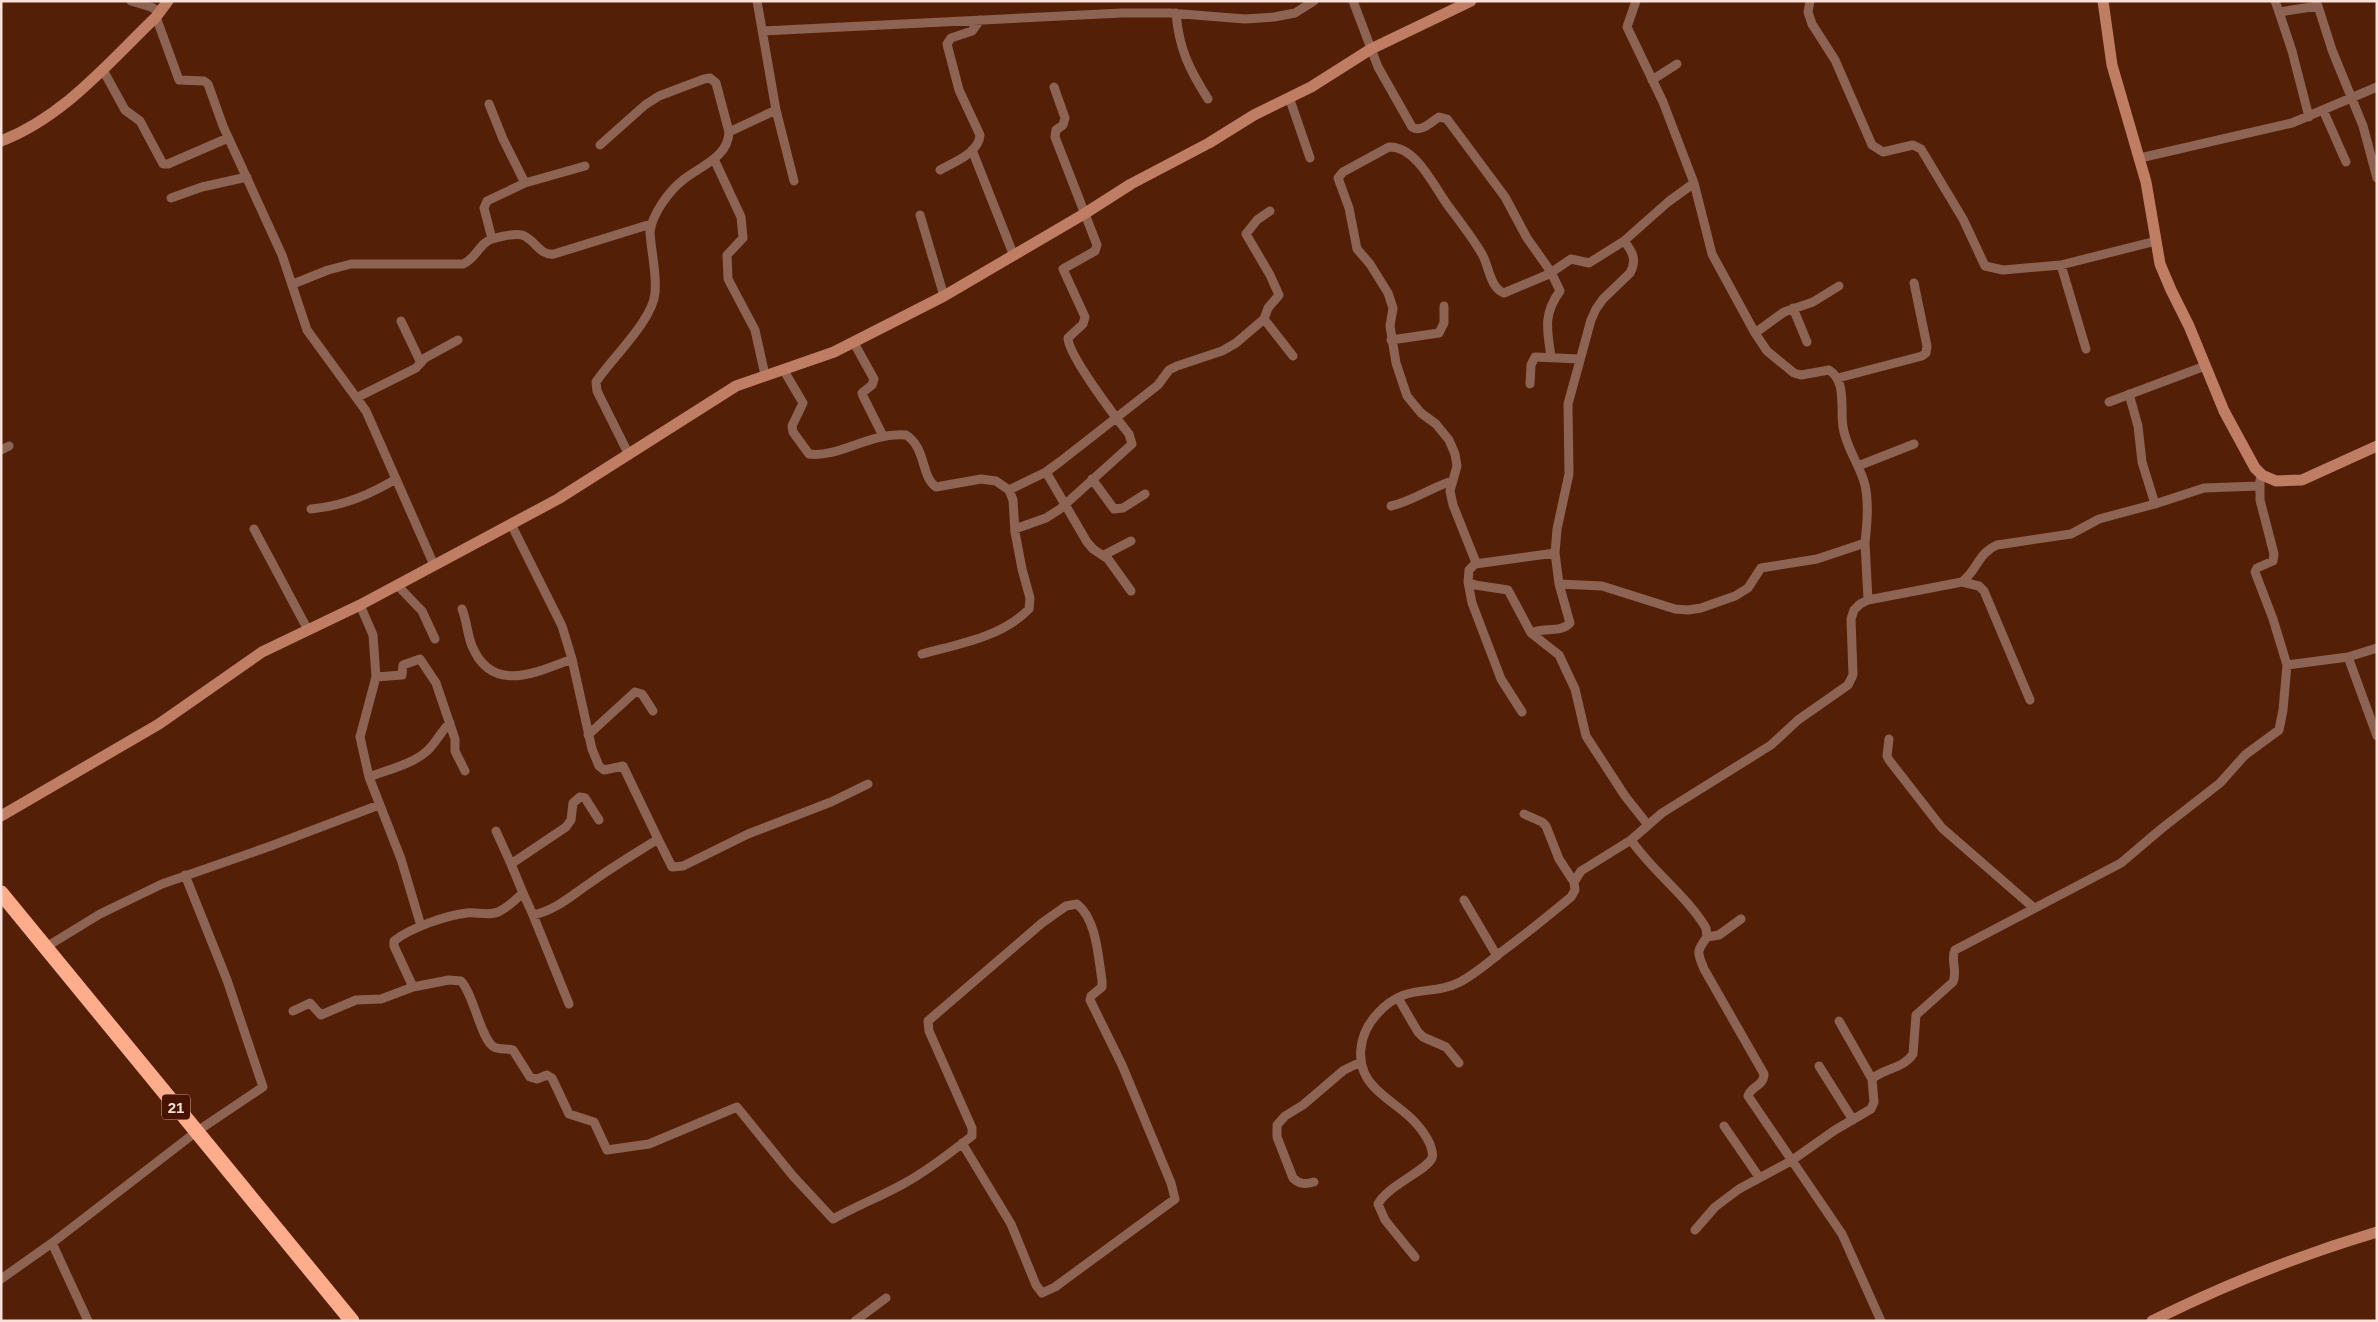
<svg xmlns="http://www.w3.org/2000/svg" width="2378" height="1322" font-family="Helvetica,sans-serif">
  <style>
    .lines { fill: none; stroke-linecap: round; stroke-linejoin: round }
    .street { stroke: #8d6353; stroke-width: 9 }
    .secondary { stroke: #bf7e64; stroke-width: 11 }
    .highway { stroke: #fdac8c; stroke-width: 15 }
    .labels { text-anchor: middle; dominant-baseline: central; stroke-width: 4.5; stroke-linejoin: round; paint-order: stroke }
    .shield { fill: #481400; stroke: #c5a396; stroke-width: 1 }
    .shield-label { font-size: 15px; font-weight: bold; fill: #fae0d6 }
  </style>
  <rect width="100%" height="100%" fill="#541f07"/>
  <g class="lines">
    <path class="street" d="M131,1L151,7L160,12
      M1353,1L1378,67L1412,127C1421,133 1431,122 1439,117L1447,119L1505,197L1527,238L1551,272L1560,291C1543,314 1547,329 1551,357
      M1810,1L1808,12L1812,24L1835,60L1872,145L1883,152L1913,145L1921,149L1963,219L1985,266L2003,270L2061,265
      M2275,1L2279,12L2318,6L2332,50L2363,126L2377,178
      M2279,12L2292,51L2309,117
      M1176,13C1179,49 1189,69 1208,99
      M156,17L179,80L204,81L208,84L223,126L282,255L307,330L366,411L434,565
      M763,31L1122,13H1170L1245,19L1274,17L1295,13L1314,1
      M103,70L125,110L140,121L163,164H168L228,138
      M1652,80L1677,64
      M1289,97L1310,158
      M489,104L503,139L525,183
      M776,110L794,181
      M2323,110L2346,162
      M600,145L645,105L659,96L704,79L710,78L716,83L729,132
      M972,150L1014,256
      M2140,158L2292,123L2377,87
      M714,159L741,217L743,238L727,255L728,279L755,330L765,375
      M940,170C954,162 979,153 980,135L959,90L947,44L951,38L972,31L980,20
      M171,198L202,187L247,177
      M920,215L944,296
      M492,239L484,208L487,201L525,183L585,166
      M293,284L328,270L351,264H463C476,259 479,243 492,239C499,237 514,233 522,235C535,239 539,256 554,254L651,224
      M1793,308L1807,342
      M1264,319L1293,356
      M401,321L421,363
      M1755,333L1784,312L1813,302L1839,286
      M1391,340L1439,333L1444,323V306
      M854,343L874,379L872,385L862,393L863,396L883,436
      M2086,349L2061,265L2156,241
      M783,369L803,403L792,426L793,432L809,454C839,458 870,432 906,435C926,447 921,477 936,487L981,479L996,481L1009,490L1013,500L1015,532L1022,569L1030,598L1029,609C1002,637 958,644 922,654
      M1838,378L1922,356L1926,353L1927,346L1914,283
      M1530,384L1531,365L1535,357L1579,359
      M2129,394L2138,426L2142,462L2155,504
      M358,397L416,368L425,358L458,340
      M2109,402L2205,366
      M1,450L9,446
      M629,455L597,391L596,382C611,359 653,320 655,293C657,272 651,252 650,232C652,214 669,191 683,180C700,166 728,158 729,132L776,110L757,1
      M1858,466L1914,444
      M1046,472L1087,542L1093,549L1108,559L1131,591
      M1092,479L1114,509L1123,508L1145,494
      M1009,490L1046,472L1061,461L1158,385L1169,370L1177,366L1222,351L1236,343L1264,319L1268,308L1279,295L1270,275L1246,234L1257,220L1270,211
      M1391,506C1413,501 1430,488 1452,481
      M311,509C343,506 369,495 396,479
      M511,524L562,626L572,659L592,749L599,766L604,770L623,766L658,839
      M254,529L308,630
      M1015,529L1046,518L1060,509L1132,444L1129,434C1116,418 1068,355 1068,338L1083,324L1085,317L1063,269L1095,251L1097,245L1055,137L1056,130L1063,125L1065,118L1054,87
      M1865,543L1868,600
      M1104,555L1131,541
      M1475,564L1555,553
      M1468,582L1472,603L1501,679L1522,712
      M1962,582L1979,586L1984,591L2030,700
      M1559,584L1602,586L1675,609L1688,610L1701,608L1735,596L1748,588L1761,568L1817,559L1865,543C1867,524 1869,504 1865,485C1860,465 1846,448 1843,427C1840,409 1847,381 1829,370L1801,375L1794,373L1767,351L1755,333L1712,254L1694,183L1663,102L1627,27L1636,1
      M397,585L422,611L435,639
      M360,605L373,635L376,677L360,737L369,777L401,859L421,926
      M462,609C467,621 467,634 472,646C492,694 535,673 572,659
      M1531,633L1508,590L1475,585L1468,582L1469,570L1475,564V560L1453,505L1450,491L1457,466L1455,454L1449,440L1436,424L1421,413L1407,396L1396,363L1390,326L1393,308L1388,293L1370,264L1357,249L1349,208L1338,178L1343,172L1389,147C1417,146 1435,189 1449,207C1461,223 1472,237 1482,254C1489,266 1490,288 1504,293L1549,274L1571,259L1589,263L1624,241
      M2348,657L2377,736
      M2287,665L2348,657L2377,648
      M376,677L402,675L403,665L420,659L436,683L455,739V751L465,771
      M588,735L635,692L642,694L653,711
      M1889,739L1887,756L1889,760L1942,828L2034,908
      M369,777C387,770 413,764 427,751C436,743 441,731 450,723
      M868,784L831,802L748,834L683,866L672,867L658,839C636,853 614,866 593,881C573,894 557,910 533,915L523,893C516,899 508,908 498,912C488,916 478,912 467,913C447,915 410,928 394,941V946L413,987L449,980L461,981C474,995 481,1040 494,1047C500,1050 507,1048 513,1050L530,1077L537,1079L547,1075L552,1078L569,1114L594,1122L607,1150L649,1144L737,1107L793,1176L833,1219C856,1206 882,1196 905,1183C929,1170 950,1153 972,1136V1128L929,1031L928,1021L1042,923L1066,906L1077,904C1097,920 1098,957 1102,980V987L1091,996L1090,1000L1122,1065L1171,1183L1175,1199L1055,1287L1042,1293L1036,1285L1011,1224L962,1143
      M1524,814L1542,822L1546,826L1559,859L1574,882
      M1648,825L1625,796L1586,736L1575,689L1559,655L1531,633C1542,627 1562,633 1570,623L1559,584L1555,553L1557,529L1569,474L1568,404L1591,320L1596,309L1603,299L1630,273C1637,260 1633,252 1624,241L1668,202L1694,183
      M496,831L511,864
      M523,893L511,864L566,827L571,820L573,803L580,797L585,798L599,820
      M1464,900L1497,956
      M533,915L569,1004
      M1707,937L1719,935L1741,919
      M46,947L100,914L162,884L268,847L379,805
      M1398,998L1418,1032L1423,1037L1446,1047L1459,1063
      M293,1011L310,1003L321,1015L356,1000L381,999L413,987
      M1839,1021L1872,1079
      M1819,1066L1853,1120
      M1724,1126L1759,1177
      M1314,1182C1306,1184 1300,1185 1293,1178L1277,1137V1125L1285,1116L1303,1105L1344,1070L1361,1062
      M1695,1230L1715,1207L1739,1189L1791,1161L1835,1130L1871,1109L1874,1102L1872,1079C1884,1068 1903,1069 1913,1054L1916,1015L1953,982C1958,971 1950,960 1955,950L2121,863L2161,829L2220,783L2245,755L2279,730L2283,710L2287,665L2273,619L2255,572L2257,568L2273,561L2274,554L2260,500V480
      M52,1243L88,1321
      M1415,1257L1385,1220L1378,1204C1387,1186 1426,1171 1432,1158C1434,1154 1431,1148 1430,1144C1416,1115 1395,1108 1375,1088C1353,1066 1358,1034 1378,1013C1406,982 1431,997 1460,982C1475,974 1488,963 1500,953C1525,935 1548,916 1571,897L1575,890L1574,882L1581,871L1631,840
      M1,1279L52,1243L196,1132L263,1087L227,980L185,875
      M855,1321L886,1298
      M1881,1321L1842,1234L1748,1096C1751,1086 1764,1086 1764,1074L1704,969C1697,952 1696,952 1707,937L1706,928C1686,895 1653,872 1631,840L1662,813L1771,745L1798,720L1848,685L1853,675L1851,619L1854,610L1860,604L1868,600L1962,582C1979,568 1977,554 1997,545L2071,534L2099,519L2155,504L2204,488L2259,486"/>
    <path class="secondary" d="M2103,1L2112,65L2146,182L2160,264L2171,290L2189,326L2224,411L2255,468L2262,475L2276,481L2302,480L2377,446
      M1,141C64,117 109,62 156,17L168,1
      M1,816L159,724L262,652L360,605L558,499L736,386L834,352L944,296L1084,214L1131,184L1209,143L1254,115L1311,87L1371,49L1471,1
      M2152,1321C2224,1285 2300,1255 2377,1232"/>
    <path class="highway" d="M1,893L352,1321"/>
  </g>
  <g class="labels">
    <rect class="shield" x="162" y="1094.5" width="28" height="25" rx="4"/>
    <g class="shield-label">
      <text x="176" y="1107">21</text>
    </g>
  </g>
  <rect width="2378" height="1322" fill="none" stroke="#fae0d6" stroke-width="5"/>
</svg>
